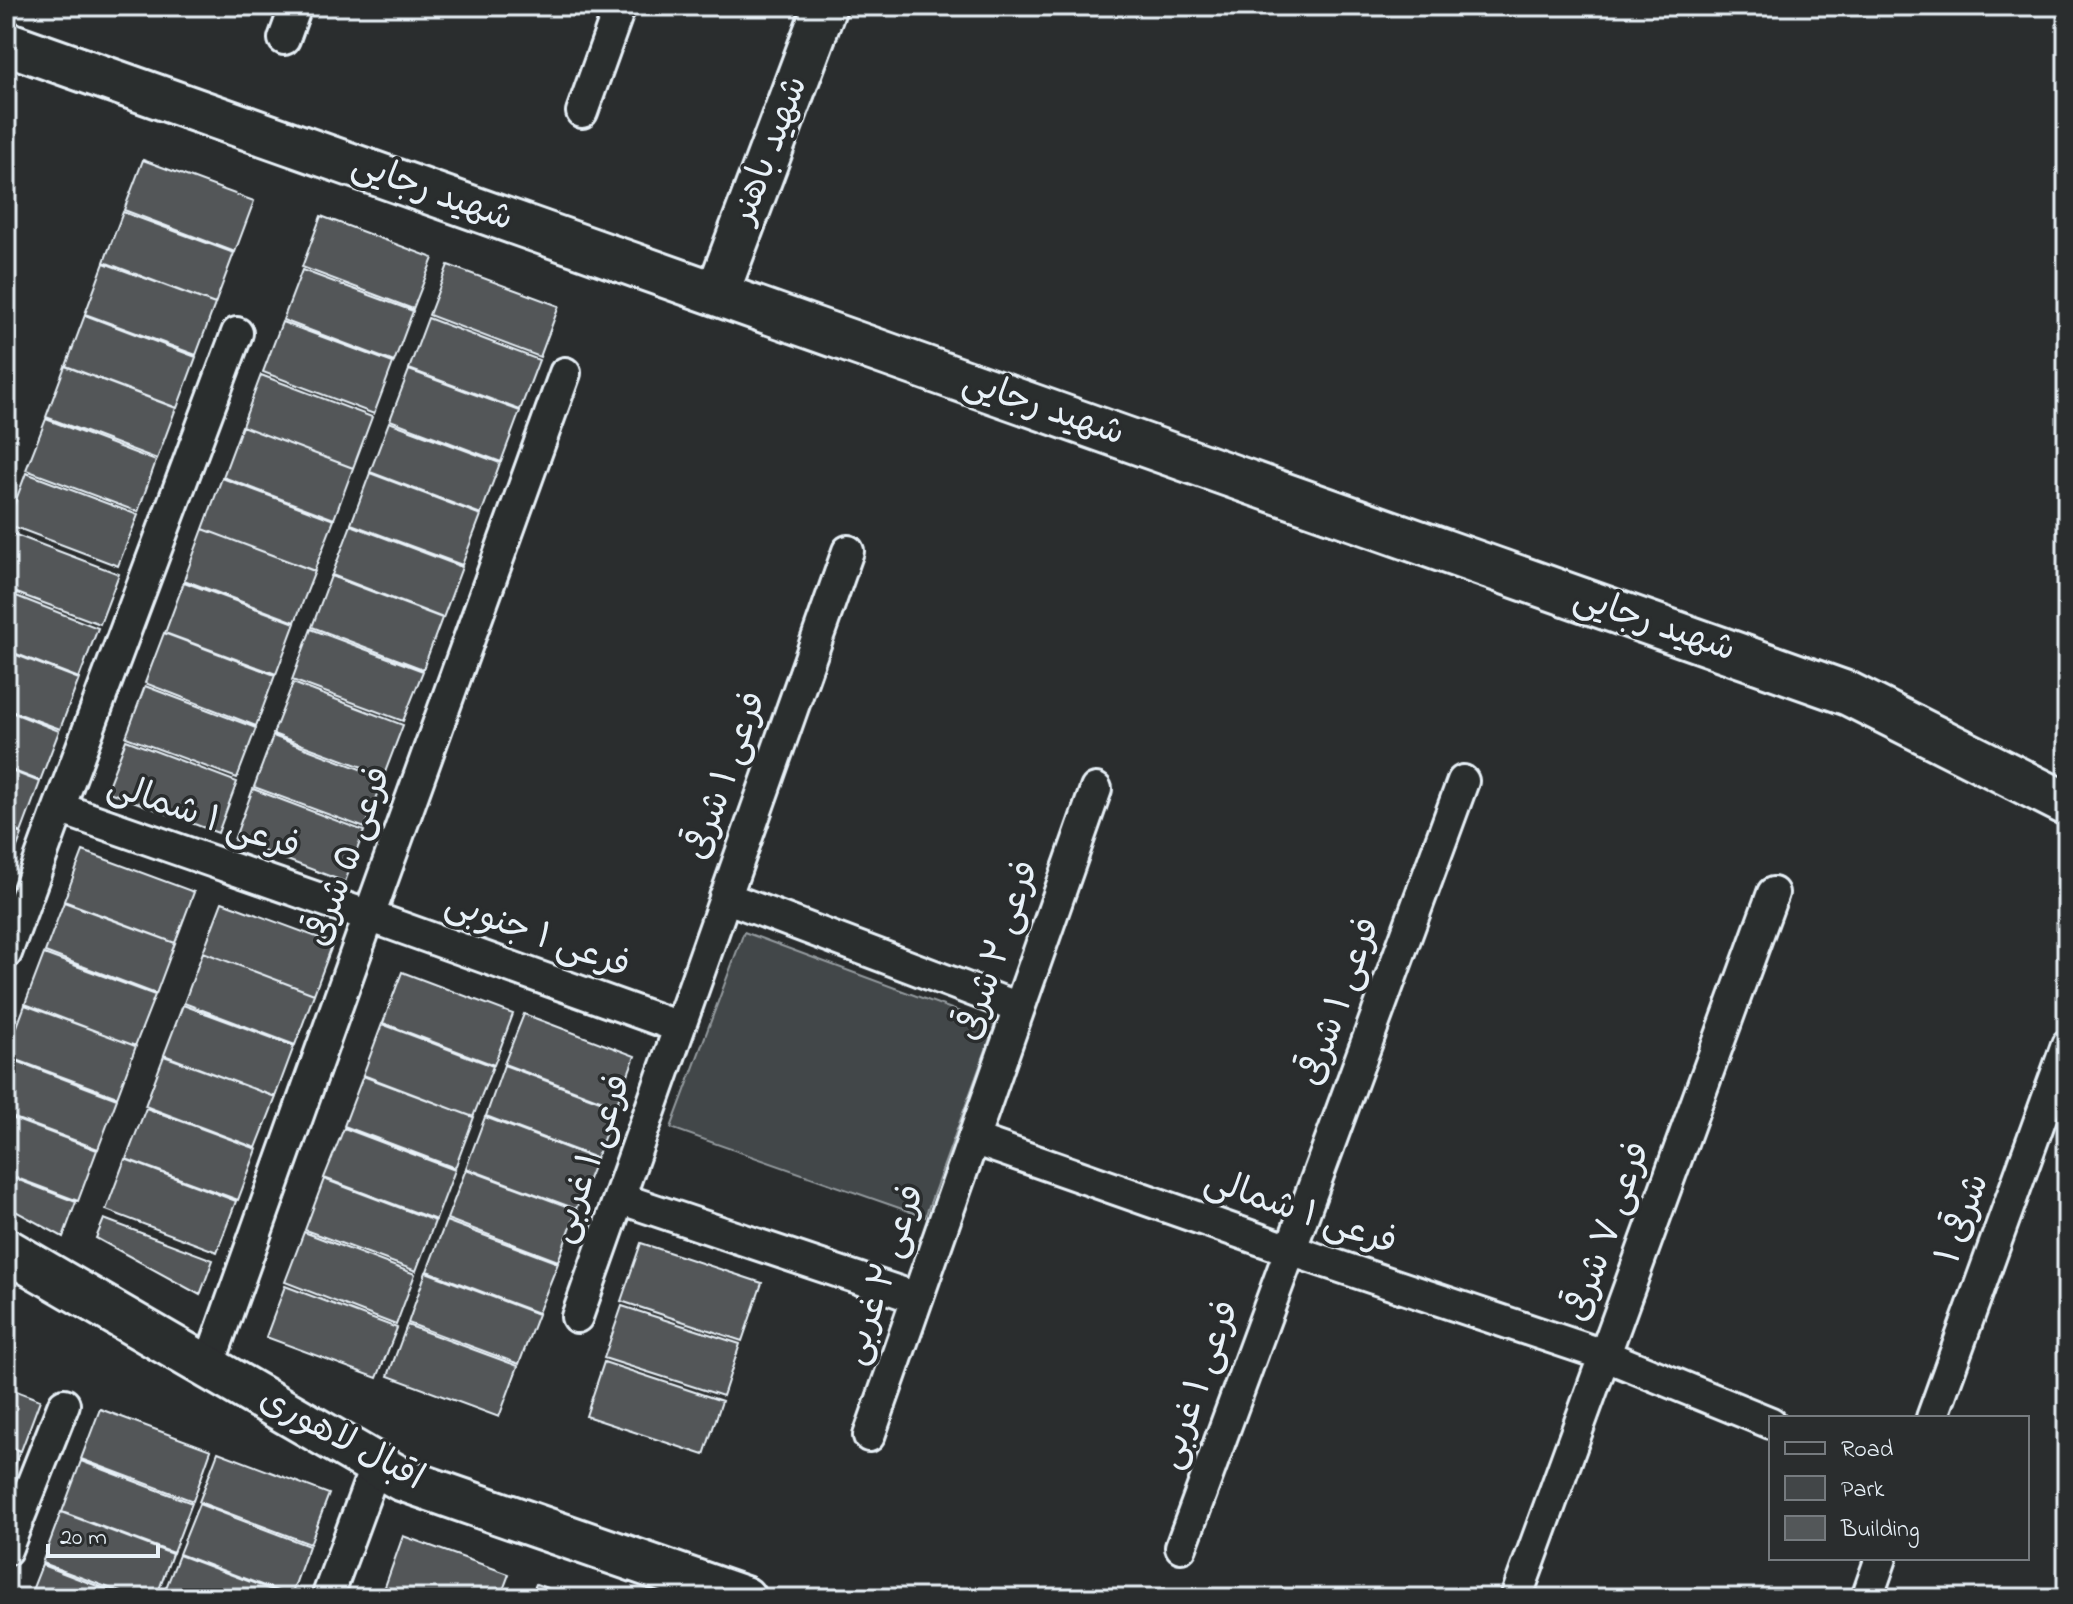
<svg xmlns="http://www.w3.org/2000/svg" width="2073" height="1604" font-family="'Indie Flower','Playpen Sans Arabic',sans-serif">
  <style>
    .green { fill: #424648; stroke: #959ca0; stroke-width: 2 }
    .building { fill: #535759; stroke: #e8f1f8; stroke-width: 2 }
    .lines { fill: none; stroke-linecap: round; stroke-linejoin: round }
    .street-casing { stroke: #e8f1f8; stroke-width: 36 }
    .secondary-casing { stroke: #e8f1f8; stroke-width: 48 }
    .street { stroke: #2a2d2e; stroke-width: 30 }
    .secondary { stroke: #2a2d2e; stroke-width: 42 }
    .labels { text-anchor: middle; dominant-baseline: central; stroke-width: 7; stroke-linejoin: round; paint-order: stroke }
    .street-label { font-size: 36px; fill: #e8f1f8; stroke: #2a2d2e }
  </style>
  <rect width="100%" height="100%" fill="#2a2d2e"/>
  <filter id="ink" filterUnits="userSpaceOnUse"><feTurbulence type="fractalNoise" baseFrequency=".0125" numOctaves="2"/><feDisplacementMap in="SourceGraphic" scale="16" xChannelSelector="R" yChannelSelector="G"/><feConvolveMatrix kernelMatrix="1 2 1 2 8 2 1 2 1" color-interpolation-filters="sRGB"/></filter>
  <g filter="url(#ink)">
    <path class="green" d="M744,932L995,1025L925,1217L671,1128Z"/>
    <path class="building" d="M143,160L254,201L235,252L124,210Z
      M123,212L234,253L215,304L104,262Z
      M321,216L433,258L413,309L302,267Z
      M104,263L215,304L196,355L85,314Z
      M448,265L559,306L540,357L429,315Z
      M302,270L413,311L394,362L283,320Z
      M85,315L196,357L177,408L66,366Z
      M428,318L539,360L520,410L409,369Z
      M282,322L393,363L374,414L263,372Z
      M65,366L176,408L157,459L46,417Z
      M409,370L520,411L501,462L390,420Z
      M261,375L372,417L353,468L242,426Z
      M46,419L156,461L138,512L26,470Z
      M389,422L500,463L481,514L370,472Z
      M242,426L353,468L334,519L223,477Z
      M26,473L138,515L118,566L7,524Z
      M370,473L481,515L462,565L351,524Z
      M222,478L334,520L314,571L203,529Z
      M351,525L462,567L443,618L332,575Z
      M203,529L315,571L295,622L184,580Z
      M8,532L119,574L100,624L6,589V537Z
      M331,576L442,618L423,669L312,627Z
      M184,582L295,623L276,674L165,633Z
      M6,592L98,628L79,678L6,650Z
      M311,629L423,671L403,721L292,680Z
      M164,633L275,675L256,726L145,683Z
      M6,651L79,679L60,729L6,709Z
      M293,683L403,725L384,775L273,734Z
      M145,686L256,728L237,778L126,737Z
      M6,710L59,731L40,781L6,768Z
      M273,736L384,778L365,828L254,787Z
      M126,740L237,782L218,833L106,791Z
      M6,769L40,782L21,833L6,827Z
      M253,789L364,831L345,882L234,840Z
      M6,828L22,834L6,875Z
      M83,851L194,892L175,943L64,901Z
      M64,902L175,943L156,994L45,952Z
      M222,902L333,943L314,994L203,952Z
      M203,952L314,994L295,1045L184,1003Z
      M44,954L155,995L135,1046L25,1004Z
      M402,972L513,1014L494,1065L383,1023Z
      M25,1005L136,1046L117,1097L6,1056Z
      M183,1005L294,1046L275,1097L164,1055Z
      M524,1014L635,1056L616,1106L504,1064Z
      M382,1024L493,1066L473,1117L363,1075Z
      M164,1056L276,1097L256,1148L145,1106Z
      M6,1057L117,1099L98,1149L6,1115Z
      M504,1065L616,1107L596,1158L486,1116Z
      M363,1076L474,1117L455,1168L344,1126Z
      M146,1108L257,1149L238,1200L126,1159Z
      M6,1116L97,1150L78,1201L6,1174Z
      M485,1117L596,1159L576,1209L466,1168Z
      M344,1128L455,1170L436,1220L324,1178Z
      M125,1159L236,1201L217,1252L106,1210Z
      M466,1169L577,1210L558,1261L447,1219Z
      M6,1175L76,1202L63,1237L6,1206Z
      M324,1179L435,1221L416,1271L305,1230Z
      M104,1219L213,1260L200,1295L96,1238Z
      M446,1221L558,1263L538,1313L427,1271Z
      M304,1232L415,1274L396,1325L285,1282Z
      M641,1243L762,1283L742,1341L621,1301Z
      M426,1272L538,1314L519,1364L408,1323Z
      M285,1286L397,1328L377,1378L266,1337Z
      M622,1306L740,1344L723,1396L604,1358Z
      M407,1325L518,1366L499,1417L388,1376Z
      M604,1362L722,1401L704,1455L586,1416Z
      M6,1387L40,1400L21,1451L6,1445Z
      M100,1409L211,1450L193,1501L81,1459Z
      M6,1446L20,1451L6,1489Z
      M218,1452L329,1494L310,1544L199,1502Z
      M81,1461L192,1503L173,1553L62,1512Z
      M199,1504L309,1546L291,1596L179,1554Z
      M61,1512L172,1554L156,1598H136L42,1563Z
      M403,1536L509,1574L500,1598H381Z
      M179,1555L290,1597L162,1598Z
      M42,1565L129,1598H29Z
      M536,1584L574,1598H530Z"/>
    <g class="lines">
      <defs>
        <path id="street" d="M284,39L296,6
          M582,112L620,6
          M59,808L369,916L679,1027
          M725,897L1019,1008
          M6,953L59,808L237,333
          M973,1139L1290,1250L1604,1355L1771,1423
          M619,1198L917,1298
          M577,1317L848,551
          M208,1367L369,916L565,373
          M1932,1418L2067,1045
          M869,1436L1096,789
          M1181,1547L1463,781
          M6,1550L64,1404
          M327,1598L376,1465
          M1516,1598L1773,893
          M1867,1598L1881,1558"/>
        <path id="secondary" d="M6,43L1849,694L2067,804
          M717,294L825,6
          M6,1250L401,1479L744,1598"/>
      </defs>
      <use href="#street" class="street-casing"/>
      <use href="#secondary" class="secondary-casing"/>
      <use href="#street" class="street"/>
      <use href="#secondary" class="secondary"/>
    </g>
  </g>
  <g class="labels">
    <g class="street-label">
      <text transform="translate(771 150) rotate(-69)">شهید باهنر</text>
      <text transform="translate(432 193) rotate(20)">شهید رجایی</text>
      <text transform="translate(1043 409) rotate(19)">شهید رجایی</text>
      <text transform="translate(1654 625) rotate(19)">شهید رجایی</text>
      <text transform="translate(727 776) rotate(-70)">فرعی ۱ شرقی</text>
      <text transform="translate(203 818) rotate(19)">فرعی ۱ شمالی</text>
      <text transform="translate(350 857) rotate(-70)">فرعی ۵ شرقی</text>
      <text transform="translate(537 936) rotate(20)">فرعی ۱ جنوبی</text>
      <text transform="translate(999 951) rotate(-71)">فرعی ۲ شرقی</text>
      <text transform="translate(1341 1002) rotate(-70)">فرعی ۱ شرقی</text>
      <text transform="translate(592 1159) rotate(-70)">فرعی ۱ غربی</text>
      <text transform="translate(1300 1213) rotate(19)">فرعی ۱ شمالی</text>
      <text transform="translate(1964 1219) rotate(-70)">۱ شرقی</text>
      <text transform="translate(1609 1232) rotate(-70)">فرعی ۷ شرقی</text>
      <text transform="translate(885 1275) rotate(-71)">فرعی ۲ غربی</text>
      <text transform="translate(1200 1385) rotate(-70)">فرعی ۱ غربی</text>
      <text transform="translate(341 1440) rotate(28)">اقبال لاهوری</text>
    </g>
  </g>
  <rect width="2073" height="1604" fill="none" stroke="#2a2d2e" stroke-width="32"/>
  <rect x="16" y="16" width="2041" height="1572" fill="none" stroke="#e8f1f8" stroke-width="3" filter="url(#ink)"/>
  <rect x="1769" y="1416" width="260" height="144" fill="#2a2d2e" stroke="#767b7f" stroke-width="2"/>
  <rect x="1785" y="1442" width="40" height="12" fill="#2a2d2e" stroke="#767b7f" stroke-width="2"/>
  <text x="1841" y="1456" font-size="24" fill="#e8f1f8">Road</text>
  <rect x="1785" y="1476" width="40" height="24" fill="#424648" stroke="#767b7f" stroke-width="2"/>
  <text x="1841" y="1496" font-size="24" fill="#e8f1f8">Park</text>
  <rect x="1785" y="1516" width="40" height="24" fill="#535759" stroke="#767b7f" stroke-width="2"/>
  <text x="1841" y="1536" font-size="24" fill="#e8f1f8">Building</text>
  <path d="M48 1544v12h110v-12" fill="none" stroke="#e8f1f8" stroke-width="4"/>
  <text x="60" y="1544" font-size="24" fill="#e8f1f8" stroke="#2a2d2e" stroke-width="6" paint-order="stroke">20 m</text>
</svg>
